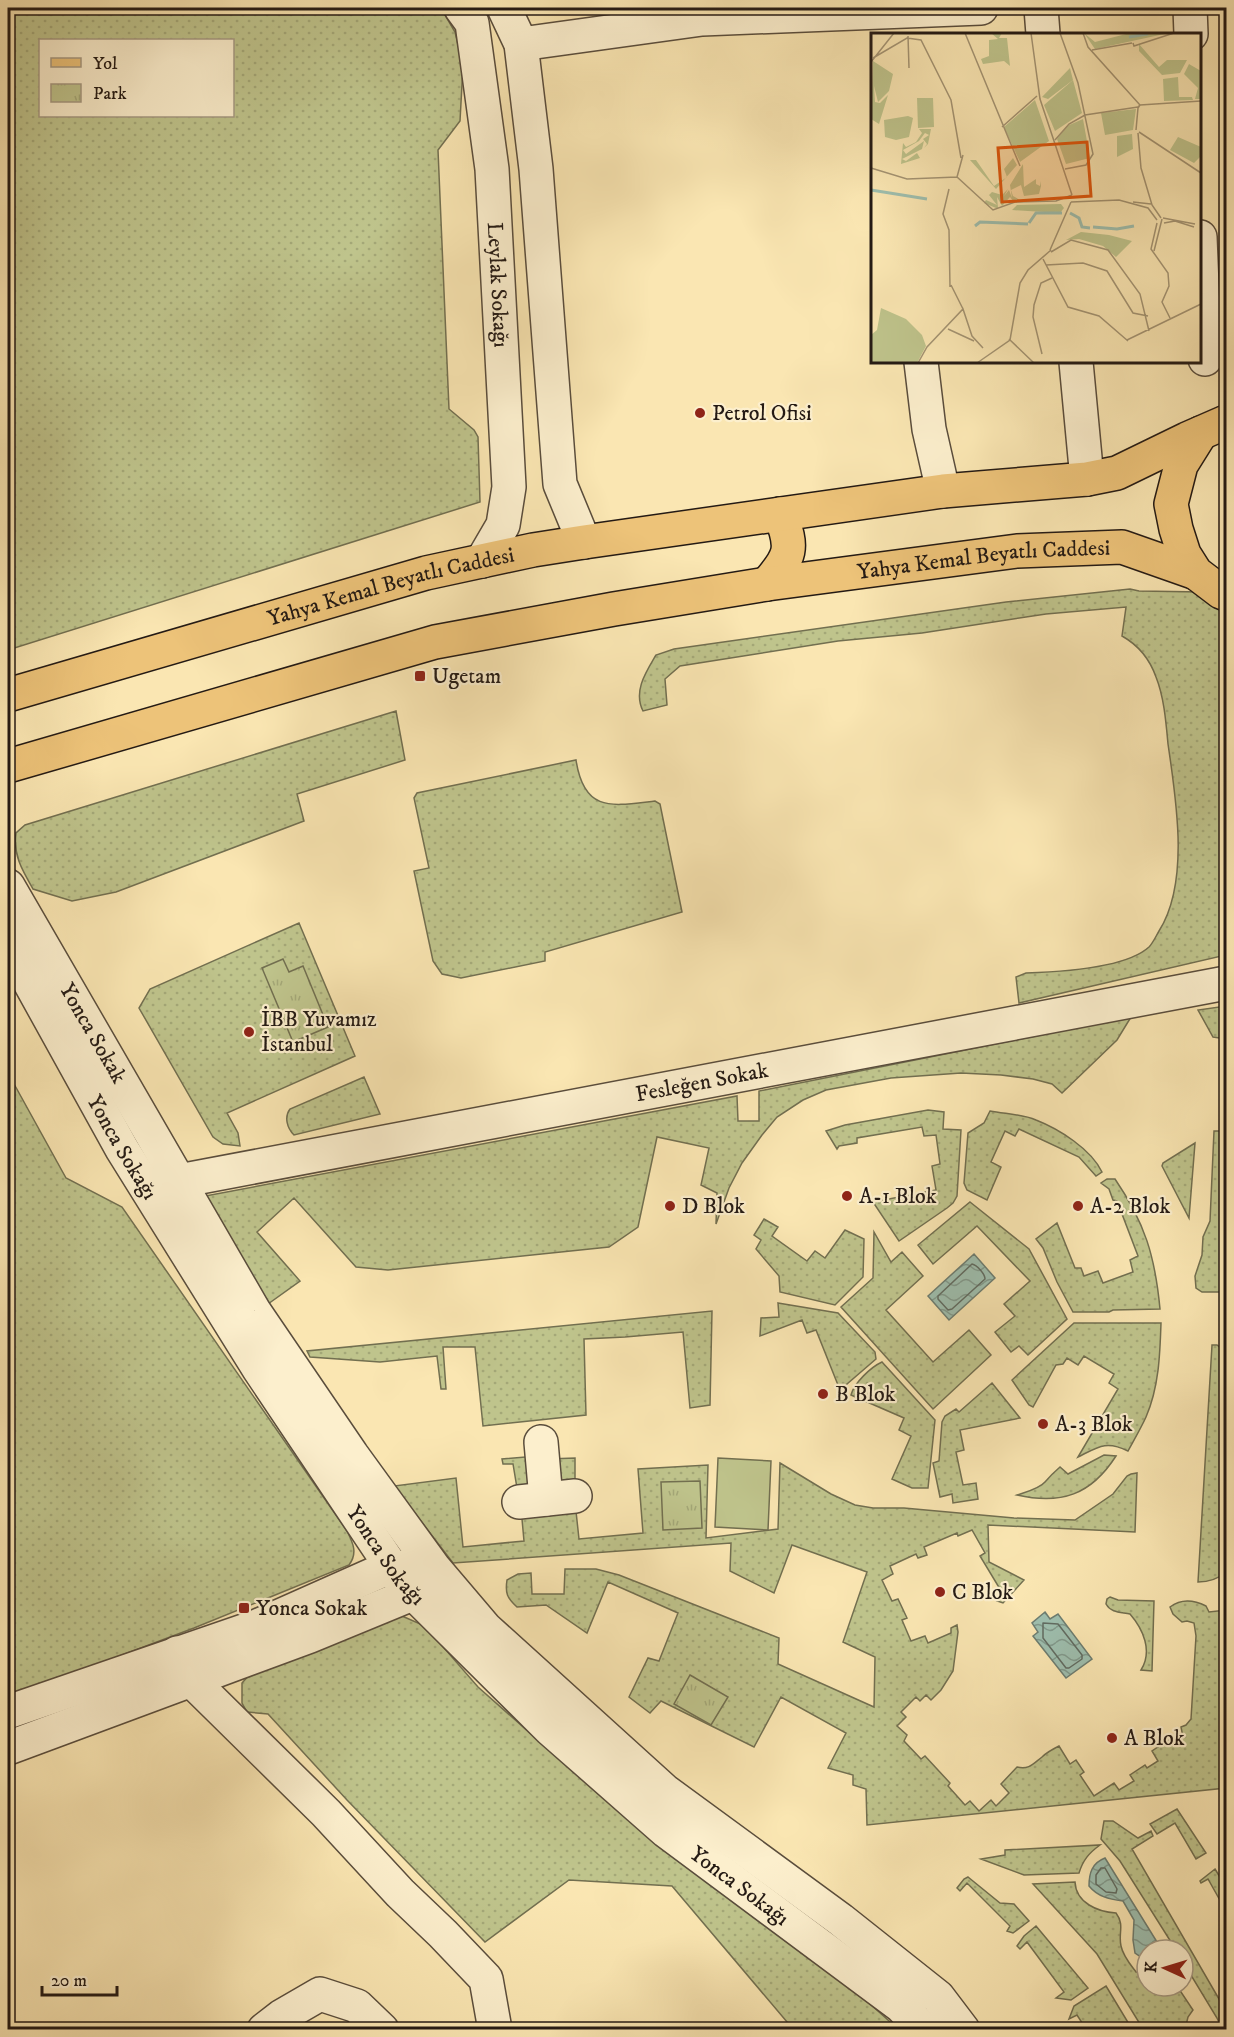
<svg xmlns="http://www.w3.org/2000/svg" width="1234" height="2037" font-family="'IM FELL DW Pica',serif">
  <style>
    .grass { fill: url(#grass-dots); stroke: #726f50; stroke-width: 1.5; fill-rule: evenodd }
    .park { fill: url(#park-tufts); stroke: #726f50; stroke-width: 1.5 }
    .garden { fill: #bfc48c; stroke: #726f50; stroke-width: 1.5 }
    .water { fill: url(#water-waves); stroke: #6d7d71; stroke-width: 1.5 }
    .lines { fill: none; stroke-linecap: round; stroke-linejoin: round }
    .shore { stroke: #616c62; stroke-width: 1.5 }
    .minor-casing { stroke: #5a4d3c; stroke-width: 36 }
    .major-casing { stroke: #241a14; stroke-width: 36 }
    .minor { stroke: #fcefcd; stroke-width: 33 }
    .major { stroke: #edc379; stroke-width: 33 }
    .poi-dot { fill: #8f2418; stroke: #fcefcd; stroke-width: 2 }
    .labels { text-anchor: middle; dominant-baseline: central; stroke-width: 4.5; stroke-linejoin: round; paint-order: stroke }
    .street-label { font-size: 22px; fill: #241a14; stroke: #fcefcd }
    .poi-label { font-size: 22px; fill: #241a14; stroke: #fcefcd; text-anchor: start }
    .inset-river { fill: none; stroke: #9ebfaf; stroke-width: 3 }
    .inset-road { fill: none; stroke: #a49473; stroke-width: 1.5 }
    .view { fill: #de560c; fill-opacity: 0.15; stroke: #de560c; stroke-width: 3 }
    .inset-edge { fill: none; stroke: #241a14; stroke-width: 3 }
  </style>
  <defs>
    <pattern id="grass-dots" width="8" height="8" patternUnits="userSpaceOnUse" patternTransform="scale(1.5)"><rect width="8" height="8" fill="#bfc48c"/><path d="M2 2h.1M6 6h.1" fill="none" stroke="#a4a878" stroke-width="1.8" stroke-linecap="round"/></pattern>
    <pattern id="park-tufts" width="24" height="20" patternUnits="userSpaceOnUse" patternTransform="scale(1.5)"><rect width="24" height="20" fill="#bfc48c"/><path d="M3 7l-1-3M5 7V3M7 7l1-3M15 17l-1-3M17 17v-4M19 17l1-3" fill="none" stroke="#a4a878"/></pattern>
    <pattern id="water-waves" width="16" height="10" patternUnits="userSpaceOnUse" patternTransform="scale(1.5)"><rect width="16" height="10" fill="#9ebfaf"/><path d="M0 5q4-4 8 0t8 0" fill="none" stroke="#819a8d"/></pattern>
  </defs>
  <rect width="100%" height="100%" fill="#fae6b2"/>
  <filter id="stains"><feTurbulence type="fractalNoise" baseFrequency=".00333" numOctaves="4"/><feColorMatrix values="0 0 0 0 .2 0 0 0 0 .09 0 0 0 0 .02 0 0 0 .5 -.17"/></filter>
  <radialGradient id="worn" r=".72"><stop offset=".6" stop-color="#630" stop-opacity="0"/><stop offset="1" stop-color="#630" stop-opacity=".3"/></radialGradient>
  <path class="grass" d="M8,8H441L455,32L463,66L460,121L438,150L449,409L474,430L478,437L480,502L8,650ZM40,40H232V116H40Z
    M1130,589L1139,591L1202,592L1212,597L1226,617V955L1019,1003L1016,977L1026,973C1058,972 1126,968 1149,947C1153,943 1156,936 1159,931C1190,882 1176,799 1168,744C1166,722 1164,697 1156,677C1150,660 1138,645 1122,636L1126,607L1046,614L922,633L838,641L680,666L665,679L667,705L643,711C633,691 646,672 656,655L674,649L1006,602Z
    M396,711L405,760L297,794L304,821L116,892L72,901L33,889C22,870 13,855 16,833L25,825Z
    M576,760C584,813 612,806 655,801L660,804L682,912L545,952V961L461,978L442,974L433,961L414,871L429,868L414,798L417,793Z
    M299,923L355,1056L227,1113L238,1133L240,1146L223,1144L213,1137L139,1008L150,989Z
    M1226,1006V1039L1213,1037L1198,1010Z
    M1131,1017L1117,1040L1062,1093L1052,1084L1033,1079L1001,1075L961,1073L891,1078L826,1090L803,1100L777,1117L762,1135L742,1163L729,1188L716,1224L717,1193L701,1185L709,1148L657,1137L638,1227L609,1247L388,1270L356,1267L294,1198L257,1232L300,1281L268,1304L200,1197L737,1096L738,1121H759V1091Z
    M8,1073L66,1178L122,1207L347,1531C353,1543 358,1553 349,1565L194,1628L8,1698Z
    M364,1077L380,1114L294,1135C287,1128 284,1117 290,1109Z
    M928,1110L944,1112L943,1129L961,1130L957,1196L953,1203L947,1208L899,1241L873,1202L936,1190L932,1166L940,1164L936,1135L924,1136L922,1127L857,1138V1143L839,1146L837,1149L826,1131L845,1125Z
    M990,1111C1005,1114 1022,1114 1036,1120C1059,1129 1091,1149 1102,1172L1096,1176L1079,1157L1019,1129L1015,1136L1005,1131L991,1162L1001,1167L987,1200L967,1190L964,1183L968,1133L984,1123Z
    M1214,1131H1226V1289L1223,1292H1202L1196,1288L1195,1276L1202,1255L1203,1237L1210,1221Z
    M1195,1143L1189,1218L1162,1166L1163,1163Z
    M1107,1179H1115C1145,1223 1155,1256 1160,1309L1113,1310L1109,1312H1073L1057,1282L1043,1248L1036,1239L1057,1223L1075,1268H1081L1084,1276L1098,1271L1103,1283L1133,1272L1130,1260L1138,1256L1117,1201L1113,1200L1109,1189L1101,1183Z
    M970,1202L1029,1249L1067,1319L1028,1355L1019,1346L1011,1352L995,1332L1015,1316L1004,1304L1030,1281L977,1226L933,1264L918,1245Z
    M764,1219L778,1227L772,1236L807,1261L815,1251L825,1258L845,1230L864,1239L863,1277L835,1305L780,1292L779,1276L756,1249L761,1240L754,1235Z
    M874,1232L891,1262L902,1252L923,1276L886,1310L933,1362L969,1330L991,1355L933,1409L841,1307L873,1278Z
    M778,1303L838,1313L875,1352L876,1359L840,1390L816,1330L807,1333L802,1320L760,1336L761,1318L779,1317Z
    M712,1311L710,1405L690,1408L683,1332L625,1337L584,1339L586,1415L483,1426L475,1347H443L446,1389H441L437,1356L380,1362L310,1357L307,1351Z
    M1074,1323H1161C1160,1354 1159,1387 1146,1417C1141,1428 1134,1440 1128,1451C1106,1440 1098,1447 1078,1457L1118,1389L1109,1383L1114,1374L1084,1356L1078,1365L1067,1358L1063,1364L1056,1365L1033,1407L1029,1405L1012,1380Z
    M1212,1345H1217L1226,1352V1572C1218,1579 1209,1582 1198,1582Z
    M882,1362L935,1420L928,1488H912L892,1479L911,1436L899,1430L904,1418L851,1395C854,1383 871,1367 882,1362Z
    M992,1383L1020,1418L960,1430L964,1450L956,1452L963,1485L976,1483L978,1499L953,1503L952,1494L940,1497L933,1463L939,1461L942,1422L945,1416L956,1409L959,1412Z
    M1104,1455L1116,1456C1091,1495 1061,1505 1017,1495C1026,1492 1039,1489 1045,1482C1051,1475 1053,1473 1060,1467L1068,1474Z
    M537,1456L541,1493L518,1494L513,1464H503L502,1459Z
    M575,1458V1487L550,1490L548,1459Z
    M780,1463L831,1494L855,1505L873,1508H904L1014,1518L1075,1520L1113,1494L1127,1476L1131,1474L1137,1473L1135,1532L988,1525L989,1562L1024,1580L1003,1603L997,1601L1003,1594L980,1556L985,1553L972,1530L958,1536L957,1533L924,1547L927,1555L918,1558L916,1554L890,1566L893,1574L882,1580L892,1601L898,1599L907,1618L902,1620L911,1641L925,1636L928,1643L951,1633V1628L957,1625L958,1632L953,1671L941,1690L931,1700L926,1695L920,1701L916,1697L901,1712L906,1717L897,1726L907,1735L904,1741L921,1759L925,1756L950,1783L948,1786L965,1805L970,1801L979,1811L991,1800L996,1806L1009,1793L1001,1784L1017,1767C1029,1770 1033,1764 1042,1757C1047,1752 1053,1749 1059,1746L1070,1764L1076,1760L1084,1772L1080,1775L1094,1796L1114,1783L1119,1790L1134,1781L1130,1775L1145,1765L1147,1768L1158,1761L1152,1751L1170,1739L1177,1743L1183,1737L1181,1727L1186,1725L1191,1719L1196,1636L1194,1623L1187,1621L1182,1622L1173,1614L1170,1607C1182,1598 1194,1600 1206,1606L1209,1612L1226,1610V1788L867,1825L866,1789L853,1785V1775L828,1768L846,1733L781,1697L754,1747L661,1701L650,1713L629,1697L648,1658L659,1661L678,1613L608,1582L587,1633L546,1605L517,1607C507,1598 505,1593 507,1580L518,1574L531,1573L532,1594H564L565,1569H596L619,1575L779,1638L778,1664L874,1707L875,1657L843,1642L867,1572L792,1545L774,1593L730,1571L731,1543L453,1563L394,1486L456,1478L463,1547L524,1541L521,1508L575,1502L579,1539L643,1533L638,1469L708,1465L706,1538L778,1529Z
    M1110,1597L1118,1600L1154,1601L1152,1671L1141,1670C1153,1651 1143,1629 1130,1614C1121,1612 1111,1613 1106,1604L1107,1599Z
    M402,1616L425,1626L478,1687L531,1734L869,2003L898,2029H793L672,1886L569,1880L485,1942L347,1800L268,1714L247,1712L242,1703V1683L252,1672Z
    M1177,1809L1206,1853L1196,1859L1175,1823L1157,1834L1150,1824Z
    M1104,1821H1113L1138,1838L1151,1831L1153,1836L1132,1849L1226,2011V2029H1222L1217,2018L1183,1962V1950H1176L1120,1861L1101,1839Z
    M1100,1845C1089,1853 1083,1860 1079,1873L1024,1875L981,1859L1005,1855V1850Z
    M1215,1869L1226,1887V1911L1208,1879L1201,1883L1200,1881Z
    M968,1877L1000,1903L1014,1904L1029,1921L1013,1933L1007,1931L1010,1926L967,1883L960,1891L957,1888L964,1879Z
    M1075,1882C1076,1903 1098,1912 1116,1913C1125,1925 1118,1933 1121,1946C1123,1956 1130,1964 1136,1972L1147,1973V1986H1177L1193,2010L1188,2017L1185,2029H1143L1097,1954L1033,1884Z
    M1036,1926L1088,1988L1071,2000L1056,1998L1064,1992L1027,1942L1020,1949L1017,1946L1024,1936Z
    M1106,1986L1132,2029H1086L1077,2015L1069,2019L1074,2006Z"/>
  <path class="park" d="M283,959L289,972L303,966L328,1027L293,1042L262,968Z
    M700,1481L702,1528L663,1530L661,1482Z
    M690,1675L728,1697L711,1725L674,1704Z"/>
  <path class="garden" d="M718,1458L771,1461L768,1530L715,1527Z"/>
  <path class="water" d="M974,1254L995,1278L949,1320L928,1296Z
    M1045,1612L1050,1619L1058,1614L1092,1659L1066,1678L1033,1636L1038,1632L1032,1623Z
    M1105,1858L1162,1950H1147V1961L1135,1953L1133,1940L1134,1920L1123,1901C1109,1899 1098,1897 1089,1886C1089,1873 1092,1863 1105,1858Z"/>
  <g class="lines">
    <path class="shore" d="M972,1264C977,1265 985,1274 985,1279L952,1309L948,1310L938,1299V1296Z
      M1043,1623L1058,1624L1082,1655V1659L1069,1668H1066L1043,1638Z
      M1101,1868H1105L1117,1889L1116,1893L1106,1892L1096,1884V1875Z"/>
    <defs>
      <g id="minor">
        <path id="s1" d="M461,8L472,23L492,169L509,487L503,525L482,561"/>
        <path d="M504,8L521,44L536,169L560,484L584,542"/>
        <path d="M1041,8L1043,34"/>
        <path d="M1190,8L1191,34"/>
        <path d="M521,44L702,19L981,8"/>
        <path d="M1200,237L1205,359"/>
        <path d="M921,362L929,429L943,491"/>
        <path d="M1076,362L1087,479"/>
        <path id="s2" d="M8,886L254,1311L352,1455L434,1568L485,1628L665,1791L841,1920L938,1997L963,2030"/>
        <path id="s3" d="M8,943L122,1149L259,1369L401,1581L550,1729L666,1831L901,2006L924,2030"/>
        <path id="s4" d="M179,1181L1226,983"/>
        <path d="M541,1442L546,1499"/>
        <path d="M519,1502L575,1496"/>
        <path d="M177,1653L192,1681L326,1813L400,1893L443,1934L486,1979L494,2024L491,2030"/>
        <path d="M8,1712L255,1627L390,1567L411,1568"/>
        <path d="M8,1748L310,1636L412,1594L425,1579"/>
        <path d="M264,2030L282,2016L320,1994L357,2006L382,2030"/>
      </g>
      <g id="major">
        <path d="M1201,433L1181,465L1171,504L1176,529L1184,554L1196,573L1221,592L1226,594"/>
        <path d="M767,584C791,556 794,549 780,514"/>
        <path id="s5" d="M8,695L426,573L533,550L584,542L943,491L1087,479L1117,473L1187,439L1226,422"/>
        <path id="s6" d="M8,766L435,642L614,609L767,584L1017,551L1122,547L1196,573"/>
      </g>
    </defs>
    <use href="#minor" class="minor-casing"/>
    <use href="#major" class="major-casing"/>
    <use href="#minor" class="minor"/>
    <use href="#major" class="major"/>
  </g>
  <g class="poi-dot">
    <circle cx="700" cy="413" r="6"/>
    <rect x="414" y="670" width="12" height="12" rx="3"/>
    <circle cx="249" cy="1032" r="6"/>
    <circle cx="847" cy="1196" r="6"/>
    <circle cx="670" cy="1206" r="6"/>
    <circle cx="1078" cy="1206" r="6"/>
    <circle cx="823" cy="1394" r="6"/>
    <circle cx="1043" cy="1424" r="6"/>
    <circle cx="940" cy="1592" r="6"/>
    <rect x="238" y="1602" width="12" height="12" rx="3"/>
    <circle cx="1112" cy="1738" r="6"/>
  </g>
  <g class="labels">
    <g class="street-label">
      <text stroke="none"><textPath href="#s1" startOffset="282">Leylak Sokağı</textPath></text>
      <text stroke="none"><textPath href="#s6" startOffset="1000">Yahya Kemal Beyatlı Caddesi</textPath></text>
      <text stroke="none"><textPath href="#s5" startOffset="398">Yahya Kemal Beyatlı Caddesi</textPath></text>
      <text stroke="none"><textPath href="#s2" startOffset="170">Yonca Sokak</textPath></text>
      <text stroke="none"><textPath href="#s4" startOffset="532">Fesleğen Sokak</textPath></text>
      <text stroke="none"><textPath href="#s3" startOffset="234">Yonca Sokağı</textPath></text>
      <text stroke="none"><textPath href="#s3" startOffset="720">Yonca Sokağı</textPath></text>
      <text stroke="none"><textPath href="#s3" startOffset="1206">Yonca Sokağı</textPath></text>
    </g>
    <g class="poi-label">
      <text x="712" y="413">Petrol Ofisi</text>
      <text x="432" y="676">Ugetam</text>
      <text x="261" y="1019">İBB Yuvamız<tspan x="261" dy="25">İstanbul</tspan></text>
      <text x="859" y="1196">A-1 Blok</text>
      <text x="682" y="1206">D Blok</text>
      <text x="1090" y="1206">A-2 Blok</text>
      <text x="835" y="1394">B Blok</text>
      <text x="1055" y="1424">A-3 Blok</text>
      <text x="952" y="1592">C Blok</text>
      <text x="256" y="1608">Yonca Sokak</text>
      <text x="1124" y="1738">A Blok</text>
    </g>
  </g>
  <g transform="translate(871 33)">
    <rect width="330" height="330" fill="#fae6b2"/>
    <path d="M120,0H131L128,5H136L139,33L133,28L112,31L110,26L118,23V7L127,6ZM268,11L288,34L296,27H316L309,40L291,42L268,18ZM2,28L22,41L18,58L7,69L3,53L4,69L9,70L17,62L8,91L0,86ZM318,31L330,38V66H324L327,55L313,41ZM202,47L211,80L184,98L173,72ZM46,65H62L63,94L47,95ZM164,67L178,108L149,129L133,94ZM265,76L262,97L234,102L230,80ZM212,86L219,125L195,131L186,106L196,93ZM48,96H60L57,111L53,115L56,111L52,106L58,102L54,100L48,108L32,117L35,121L53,108L51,116L31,126L35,128L46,120L49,125L30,131L32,110L35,114L45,109L51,100ZM307,104L330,114V123L323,130L299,117ZM142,125L146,132L125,156L99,127H105L123,153L136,144L133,136ZM152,131L153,154L165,146V151L169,153V148L170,153L168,161L153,163L150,152L140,157L142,163L149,167L142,168L139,164L131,173L126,164L127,175H125L113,170L115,167L126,172L118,162L121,159L131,162L137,156L133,163L138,157L141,165L139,152ZM190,171L193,175L189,180L141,177L146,172ZM210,199L238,202L261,208L245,224L232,213L208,206L195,207Z" fill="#bfc48c"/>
    <path d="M37,83L42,85L38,104L25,107L14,104L13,87Z" fill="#bfc48c"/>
    <path d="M10,275L35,286L51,302L55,313L46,330H0V302L6,297Z" fill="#bfc48c"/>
    <path d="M213,0L224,9L259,0H298L224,16ZM199,35L202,47L177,66L171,64ZM307,44L308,64H321L322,67L293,68L292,46Z" fill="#bfc48c"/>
    <path d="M261,101L262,116L246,124V103Z" fill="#bfc48c"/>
    <path class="inset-river" d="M258,4L277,1M0,157L56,166M199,180L208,185L211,194L219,195M158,190L165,180H191M104,193L109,189L157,191M222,194L246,196L263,193"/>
    <path class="inset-road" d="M94,0L149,133M160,0L169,66L201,162M189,0L207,50L222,121L215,132L194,136M212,0L217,14L269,72L267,75L269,71M37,3L38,35M262,10L263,13L303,0M221,17L261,10M2,25L36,5L50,7L80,67L90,125M0,29L23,0M269,72L330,68M131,94L166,63M265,97L267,75M268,99L330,140M267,100L270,135L281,172L290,185M184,107L198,91L214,82L267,74M0,135L36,146L86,144L122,177L144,169L185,168L201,162M86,144L92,122M78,156L72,181L78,197L79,254M200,169L248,167L277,175L286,187M262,169L280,171M292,185L324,191M286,190L280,216L297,240L298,253L291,269L299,285M293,190L304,188L323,194M179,217L200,169M283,218L291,186M180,219L200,207L237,217L269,261L278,298M172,226L197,274L228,283L257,308M175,232L212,230L236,238L262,280L277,283M80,252L92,276M77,296L103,308M138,306L163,330M256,307L330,271M171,321L162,284L163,272L170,250L181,245M47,330L56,314L92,276L101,303L112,315M106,330L139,307L149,250L157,237L180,217"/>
    <path class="view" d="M216,109L220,163L131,169L127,115Z"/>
    <rect width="330" height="330" class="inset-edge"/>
  </g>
  <rect width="1234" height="2037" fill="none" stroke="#fae6b2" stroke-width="30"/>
  <rect x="9" y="9" width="1216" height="2019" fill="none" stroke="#241a14" stroke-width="3"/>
  <rect x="15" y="15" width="1204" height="2007" fill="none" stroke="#241a14" stroke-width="1.5"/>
  <rect x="39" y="39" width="195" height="78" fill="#fcefcd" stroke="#a69a83" stroke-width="1.5"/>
  <rect x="51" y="58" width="30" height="9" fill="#edc379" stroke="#a69a83" stroke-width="1.5"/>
  <text x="93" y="69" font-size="18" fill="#241a14">Yol</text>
  <rect x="51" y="84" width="30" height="18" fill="url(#park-tufts)" stroke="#a69a83" stroke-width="1.5"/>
  <text x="93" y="99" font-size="18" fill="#241a14">Park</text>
  <g transform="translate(1165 1968) rotate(274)"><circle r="28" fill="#fcefcd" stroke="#a69a83" stroke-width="1.5"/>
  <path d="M0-4.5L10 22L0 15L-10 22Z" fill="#8f2418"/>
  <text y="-9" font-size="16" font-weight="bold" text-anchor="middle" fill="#241a14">K</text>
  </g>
  <path d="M42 1986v9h75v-9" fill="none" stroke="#241a14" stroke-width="3"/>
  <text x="51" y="1986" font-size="18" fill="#241a14" stroke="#fcefcd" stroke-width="4.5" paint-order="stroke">20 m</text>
  <rect width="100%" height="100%" filter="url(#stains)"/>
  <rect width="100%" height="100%" fill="url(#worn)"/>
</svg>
